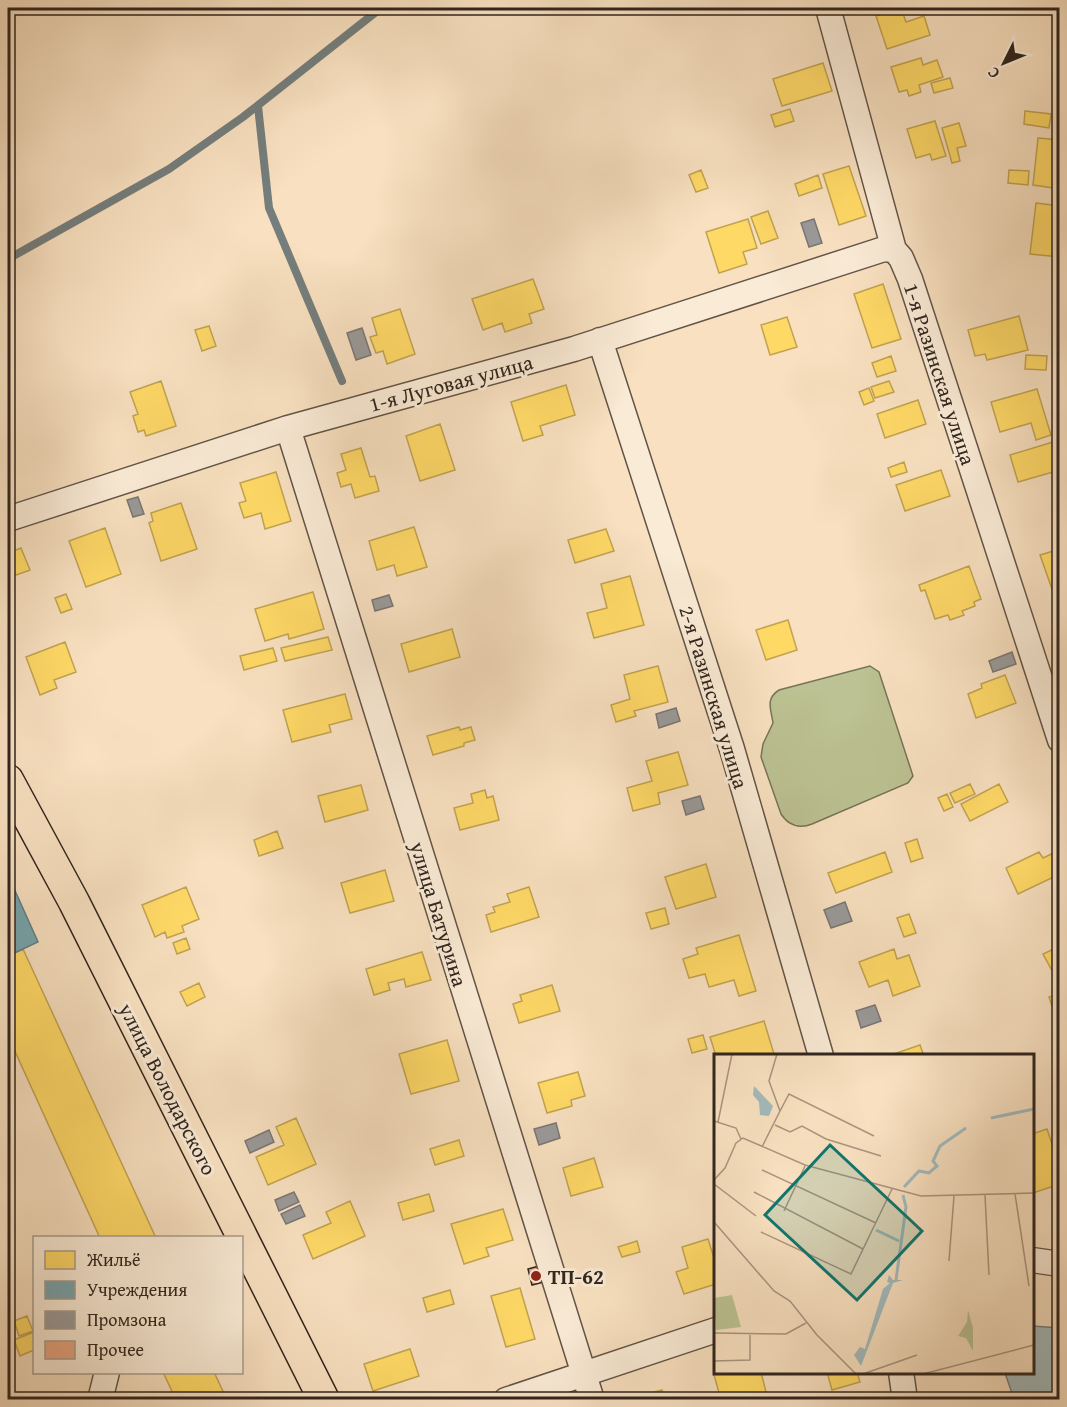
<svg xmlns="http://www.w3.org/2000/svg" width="1067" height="1407" font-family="'Gentium Book Plus',serif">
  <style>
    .green { fill: #bcc293; stroke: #767458; stroke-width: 1.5 }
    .water { fill: #a2babd; stroke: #747e7d; stroke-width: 1.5 }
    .homes { fill: #ffd966; stroke: #c1a350; stroke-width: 1.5 }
    .public { fill: #76a5af; stroke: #617f84; stroke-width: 1.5 }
    .industry { fill: #999; stroke: #7a7674; stroke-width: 1.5 }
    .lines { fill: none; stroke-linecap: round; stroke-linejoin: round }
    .stream { stroke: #747e7d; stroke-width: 8 }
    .building { fill: #e8a682; stroke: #30251e; stroke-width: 1.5 }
    .minor-casing { stroke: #625446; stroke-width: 27 }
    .major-casing { stroke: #30251e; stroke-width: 33 }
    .minor { stroke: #faebd6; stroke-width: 24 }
    .major { stroke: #f8e0c0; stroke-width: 30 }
    .poi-dot { fill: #8f2418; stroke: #faebd6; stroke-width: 2 }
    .labels { text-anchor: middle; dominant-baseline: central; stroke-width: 6; stroke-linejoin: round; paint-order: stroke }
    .street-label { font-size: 21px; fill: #30251e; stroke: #faebd6 }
    .poi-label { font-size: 21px; font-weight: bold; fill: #30251e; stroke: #faebd6; text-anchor: start }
    .inset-river { fill: none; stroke: #a2babd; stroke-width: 3 }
    .inset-road { fill: none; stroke: #a8957f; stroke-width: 1.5 }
    .view { fill: #0f766e; fill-opacity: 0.15; stroke: #0f766e; stroke-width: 3 }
    .inset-edge { fill: none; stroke: #30251e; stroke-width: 3 }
  </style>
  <rect width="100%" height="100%" fill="#f8e0c0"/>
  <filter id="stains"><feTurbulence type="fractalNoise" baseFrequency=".00333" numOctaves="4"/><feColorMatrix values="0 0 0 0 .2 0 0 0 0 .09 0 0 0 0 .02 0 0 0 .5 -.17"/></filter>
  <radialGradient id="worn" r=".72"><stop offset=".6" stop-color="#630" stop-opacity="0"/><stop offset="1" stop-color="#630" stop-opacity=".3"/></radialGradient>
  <path class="green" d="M870,666L879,672L913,776L908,783L812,824C799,829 788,825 781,814L761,757L763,744L773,723C771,709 765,699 779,690Z"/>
  <path class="water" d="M1033,1326L1059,1328V1399H1014L1005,1373L1032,1372Z"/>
  <path class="homes" d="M901,8L906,22L924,16L930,35L887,49L876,16Z
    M1059,55H1060V101L1053,100Z
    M921,58L923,65L937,60L943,77L919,85L921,92L909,96L907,90L899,92L891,67Z
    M823,63L832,91L782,106L773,79Z
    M950,78L953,88L934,93L931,83Z
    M790,109L794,121L775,127L771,115Z
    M1025,111L1051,114L1049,128L1024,124Z
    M935,121L946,156L932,160L930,154L916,158L907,129Z
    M959,123L966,146L957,148L960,161L952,163L942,128Z
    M1038,138L1060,140V189L1033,185Z
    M849,166L866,216L839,225L823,174Z
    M701,170L708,188L696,192L689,175Z
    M1009,170L1029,171L1028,185L1008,183Z
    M818,175L822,188L799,196L795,184Z
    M1036,203L1060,206V257L1030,254Z
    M768,211L778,238L761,244L751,217Z
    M748,219L757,248L743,252L747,264L719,273L706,232Z
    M533,279L544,309L529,314L532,323L505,332L502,323L483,330L472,299Z
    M883,284L901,339L872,348L854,294Z
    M400,309L415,354L387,364L383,351L376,353L370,337L377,335L372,318Z
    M1019,316L1028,350L987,360L985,354L975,356L968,330Z
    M787,317L797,347L770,355L761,325Z
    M209,326L216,346L202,351L195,330Z
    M1026,355L1047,356L1046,370L1025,369Z
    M891,356L896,371L877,377L872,363Z
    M161,381L176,426L146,436L144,430L138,432L133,416L138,414L130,392Z
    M889,381L894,392L875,398L871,387Z
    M566,385L575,415L540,426L543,435L523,441L511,402Z
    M869,388L874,401L864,405L859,392Z
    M1037,389L1051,435L1036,440L1031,423L1000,432L991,402Z
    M918,400L926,424L885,438L877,414Z
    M440,424L455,470L420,481L406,436Z
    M1053,442L1060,470L1018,482L1010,455Z
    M361,448L370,477L375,476L379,491L355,498L351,484L341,487L337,473L346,470L341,454Z
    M904,462L907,472L891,477L888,468Z
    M941,470L950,496L905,511L896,485Z
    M276,472L291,521L265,529L261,513L244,518L239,503L246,501L240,483Z
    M181,503L197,549L161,561L149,523L153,521L151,513Z
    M414,527L427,567L397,576L394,565L377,570L369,541Z
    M105,528L121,574L86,587L69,541Z
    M606,529L614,551L575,563L568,540Z
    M21,548L30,570L8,578V553Z
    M1060,549V587L1052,589L1040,555Z
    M969,566L981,599L974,602L975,606L962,611L964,615L950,620L948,615L935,619L925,590L921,591L919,585Z
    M630,576L644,625L594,638L587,613L607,608L601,584Z
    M313,592L324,629L289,639L288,634L265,641L255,609Z
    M66,594L72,609L61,613L55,598Z
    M788,620L797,650L766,660L756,630Z
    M452,629L460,657L409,672L401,644Z
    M328,637L332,650L285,661L281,648Z
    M65,642L76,672L54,680L57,688L40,695L26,657Z
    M273,648L277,661L244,670L240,656Z
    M658,666L668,702L634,711L636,716L616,722L611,705L630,699L624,675Z
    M1005,675L1016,703L976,718L968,694L982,688L981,684Z
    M345,694L352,719L329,725L331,732L292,742L283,710Z
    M459,727L460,730L471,727L475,740L464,743V746L433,755L427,736Z
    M678,752L688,785L658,793L660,804L633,811L627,788L652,781L646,761Z
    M970,784L975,794L955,803L950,793Z
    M999,784L1008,802L970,821L961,804Z
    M361,785L368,810L325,822L318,796Z
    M485,790L487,798L493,796L499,820L460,830L454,808L473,803L471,794Z
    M947,794L953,807L944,811L938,798Z
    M277,831L283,848L259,856L254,840Z
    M917,839L923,858L911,862L905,843Z
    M1060,850V874L1018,894L1006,868L1039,852L1043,858Z
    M885,852L892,872L836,893L828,873Z
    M706,864L716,897L676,909L665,877Z
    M385,870L394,901L350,913L341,883Z
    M186,887L199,919L182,926L184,932L167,938L165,932L155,937L142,905Z
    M529,887L539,917L491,932L486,915L495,912L493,907L510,902L507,894Z
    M665,908L669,924L651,929L646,913Z
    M909,914L916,933L904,937L897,918Z
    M739,935L756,991L739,996L734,980L709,987L705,974L689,978L683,959L698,954L696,948Z
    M186,938L190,949L177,954L173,943Z
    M1060,946V973L1055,976L1043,954Z
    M23,949L156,1238H100L8,1036V956Z
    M894,949L897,959L909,955L920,986L893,996L888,980L869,987L859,962Z
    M422,952L431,980L406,987L404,979L388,983L390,990L374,995L366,969Z
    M199,983L205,997L187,1006L180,992Z
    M552,985L560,1011L519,1023L513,1004L522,1001L520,995Z
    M1060,994V1010L1054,1012L1049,997Z
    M764,1021L774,1054L768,1056H716L710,1037Z
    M703,1035L707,1049L692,1053L688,1039Z
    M447,1040L459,1081L411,1094L399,1054Z
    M920,1045L924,1056H888Z
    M578,1072L585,1096L571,1100L572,1106L547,1113L538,1083Z
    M296,1118L316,1164L268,1185L256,1157L284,1145L276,1127Z
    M1047,1129L1060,1168V1184L1033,1193L1032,1134Z
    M459,1140L464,1156L435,1165L430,1149Z
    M594,1158L603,1187L571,1196L563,1168Z
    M429,1194L434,1211L403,1220L398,1203Z
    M350,1201L365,1236L313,1259L303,1235L331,1223L326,1212Z
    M503,1209L513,1240L486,1248L489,1256L464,1264L451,1224Z
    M708,1239L716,1264V1284L684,1294L676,1272L688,1268L682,1247Z
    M637,1241L640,1252L622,1257L618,1247Z
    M520,1288L535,1339L506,1347L491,1296Z
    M450,1290L454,1304L427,1312L423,1298Z
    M27,1316L33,1331L19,1336L14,1321Z
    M34,1332V1350L20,1356L14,1340Z
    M410,1349L419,1376L373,1391L364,1364Z
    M163,1372H214L227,1400H176Z
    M724,1372H761L768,1400H721L714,1375Z
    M827,1372H857L860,1382L832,1390Z
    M662,1390L665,1400H631L630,1399Z"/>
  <path class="public" d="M8,875L38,942L8,956Z"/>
  <path class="industry" d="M814,219L822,243L809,247L801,223Z
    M362,328L371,355L356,360L347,333Z
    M138,497L144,514L133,517L127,500Z
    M389,595L393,606L375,611L372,600Z
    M1012,652L1016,664L993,672L989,661Z
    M676,708L680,721L659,728L656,714Z
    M700,796L704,809L686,815L682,801Z
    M845,902L852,921L831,928L824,910Z
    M875,1005L881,1021L861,1028L856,1011Z
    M556,1123L560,1138L539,1145L534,1129Z
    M269,1130L274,1142L250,1153L245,1141Z
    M294,1192L299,1202L279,1211L275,1200Z
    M300,1205L305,1216L286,1224L281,1214Z"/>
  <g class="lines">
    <path class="stream" d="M258,106L269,208L342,381
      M8,259L169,169L243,117L381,8"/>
  </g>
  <path class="building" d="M539,1266L544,1282L532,1285L528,1269Z"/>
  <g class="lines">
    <defs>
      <path id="minor" d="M828,8L894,250L901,258L910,279L1060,740
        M600,340L732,749L821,1056
        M288,428L592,1400
        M8,519L288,428L574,349L884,249L894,250
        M1032,1260L1060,1264
        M901,1372L905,1400
        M100,1400L107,1372
        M506,1400L716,1330"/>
      <path id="major" d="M8,780L74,902L324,1400"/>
    </defs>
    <use href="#minor" class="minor-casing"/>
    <use href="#major" class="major-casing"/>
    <use href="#minor" class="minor"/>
    <use href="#major" class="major"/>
  </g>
  <circle class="poi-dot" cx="536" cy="1276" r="6"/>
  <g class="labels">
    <g class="street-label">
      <text transform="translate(940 374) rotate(72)">1-я Разинская улица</text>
      <text transform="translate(451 383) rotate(-15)">1-я Луговая улица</text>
      <text transform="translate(714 697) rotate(73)">2-я Разинская улица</text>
      <text transform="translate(439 914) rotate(73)">улица Батурина</text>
      <text transform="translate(168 1089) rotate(63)">улица Володарского</text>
    </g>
    <g class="poi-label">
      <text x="548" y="1276">ТП-62</text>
    </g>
  </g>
  <g transform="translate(714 1054)">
    <rect width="320" height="320" fill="#f8e0c0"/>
    <path d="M18,241L27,273L2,276L0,244ZM254,256L259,274V297L252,284L244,282L253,268Z" fill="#bcc293"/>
    <path d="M40,32L59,52L55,62L46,61L45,48L39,41ZM175,221L179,226H189L179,229L147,312L140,301L146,293L151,295L169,235L176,229L173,228Z" fill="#a2babd"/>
    <path class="inset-river" d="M277,64L320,55M190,133L205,117L215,119L223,112L219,107L226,92L252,74M162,176L185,187M182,226L192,153L189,141"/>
    <path class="inset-road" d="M66,57L75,40L160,82M0,67L22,74L27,85M4,68L18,0M61,71L76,78L88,72L112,85L167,102M48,93L66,57L55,27L63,0M48,116L162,169M0,126L11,114L22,89L29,84L91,111L207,142L320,139M0,130L42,162M40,138L149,195M301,140L315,232M271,141L275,221M70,157L91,112M0,168L60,237L76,247L103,281L142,320M47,178L137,220L178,135M235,207L240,142M0,279L72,280L92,269M0,307L36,306V281M149,320L203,301M209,320L320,291"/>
    <path class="view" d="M116,91L208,177L143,246L51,161Z"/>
    <rect width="320" height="320" class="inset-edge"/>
  </g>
  <rect width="1067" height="1407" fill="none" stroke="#f8e0c0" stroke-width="30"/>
  <rect x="9" y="9" width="1049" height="1389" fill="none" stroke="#30251e" stroke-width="3"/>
  <rect x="15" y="15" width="1037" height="1377" fill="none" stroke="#30251e" stroke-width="1.5"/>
  <rect x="33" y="1236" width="210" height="138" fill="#faebd6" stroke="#a99c8c" stroke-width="1.5"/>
  <rect x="45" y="1251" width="30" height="18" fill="#ffd966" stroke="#a99c8c" stroke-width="1.5"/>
  <text x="87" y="1266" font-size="18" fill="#30251e">Жильё</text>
  <rect x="45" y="1281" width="30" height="18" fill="#76a5af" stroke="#a99c8c" stroke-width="1.5"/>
  <text x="87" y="1296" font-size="18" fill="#30251e">Учреждения</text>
  <rect x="45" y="1311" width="30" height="18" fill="#999999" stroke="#a99c8c" stroke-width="1.5"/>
  <text x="87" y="1326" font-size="18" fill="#30251e">Промзона</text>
  <rect x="45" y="1341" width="30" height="18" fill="#e8a682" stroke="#a99c8c" stroke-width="1.5"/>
  <text x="87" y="1356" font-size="18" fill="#30251e">Прочее</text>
  <g transform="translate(1004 63) rotate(227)" stroke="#faebd6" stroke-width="4.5" paint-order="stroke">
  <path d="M0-4.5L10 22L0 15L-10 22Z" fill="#30251e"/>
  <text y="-9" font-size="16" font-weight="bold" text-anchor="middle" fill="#30251e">С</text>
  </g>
  <rect width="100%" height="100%" filter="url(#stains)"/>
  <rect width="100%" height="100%" fill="url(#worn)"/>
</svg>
